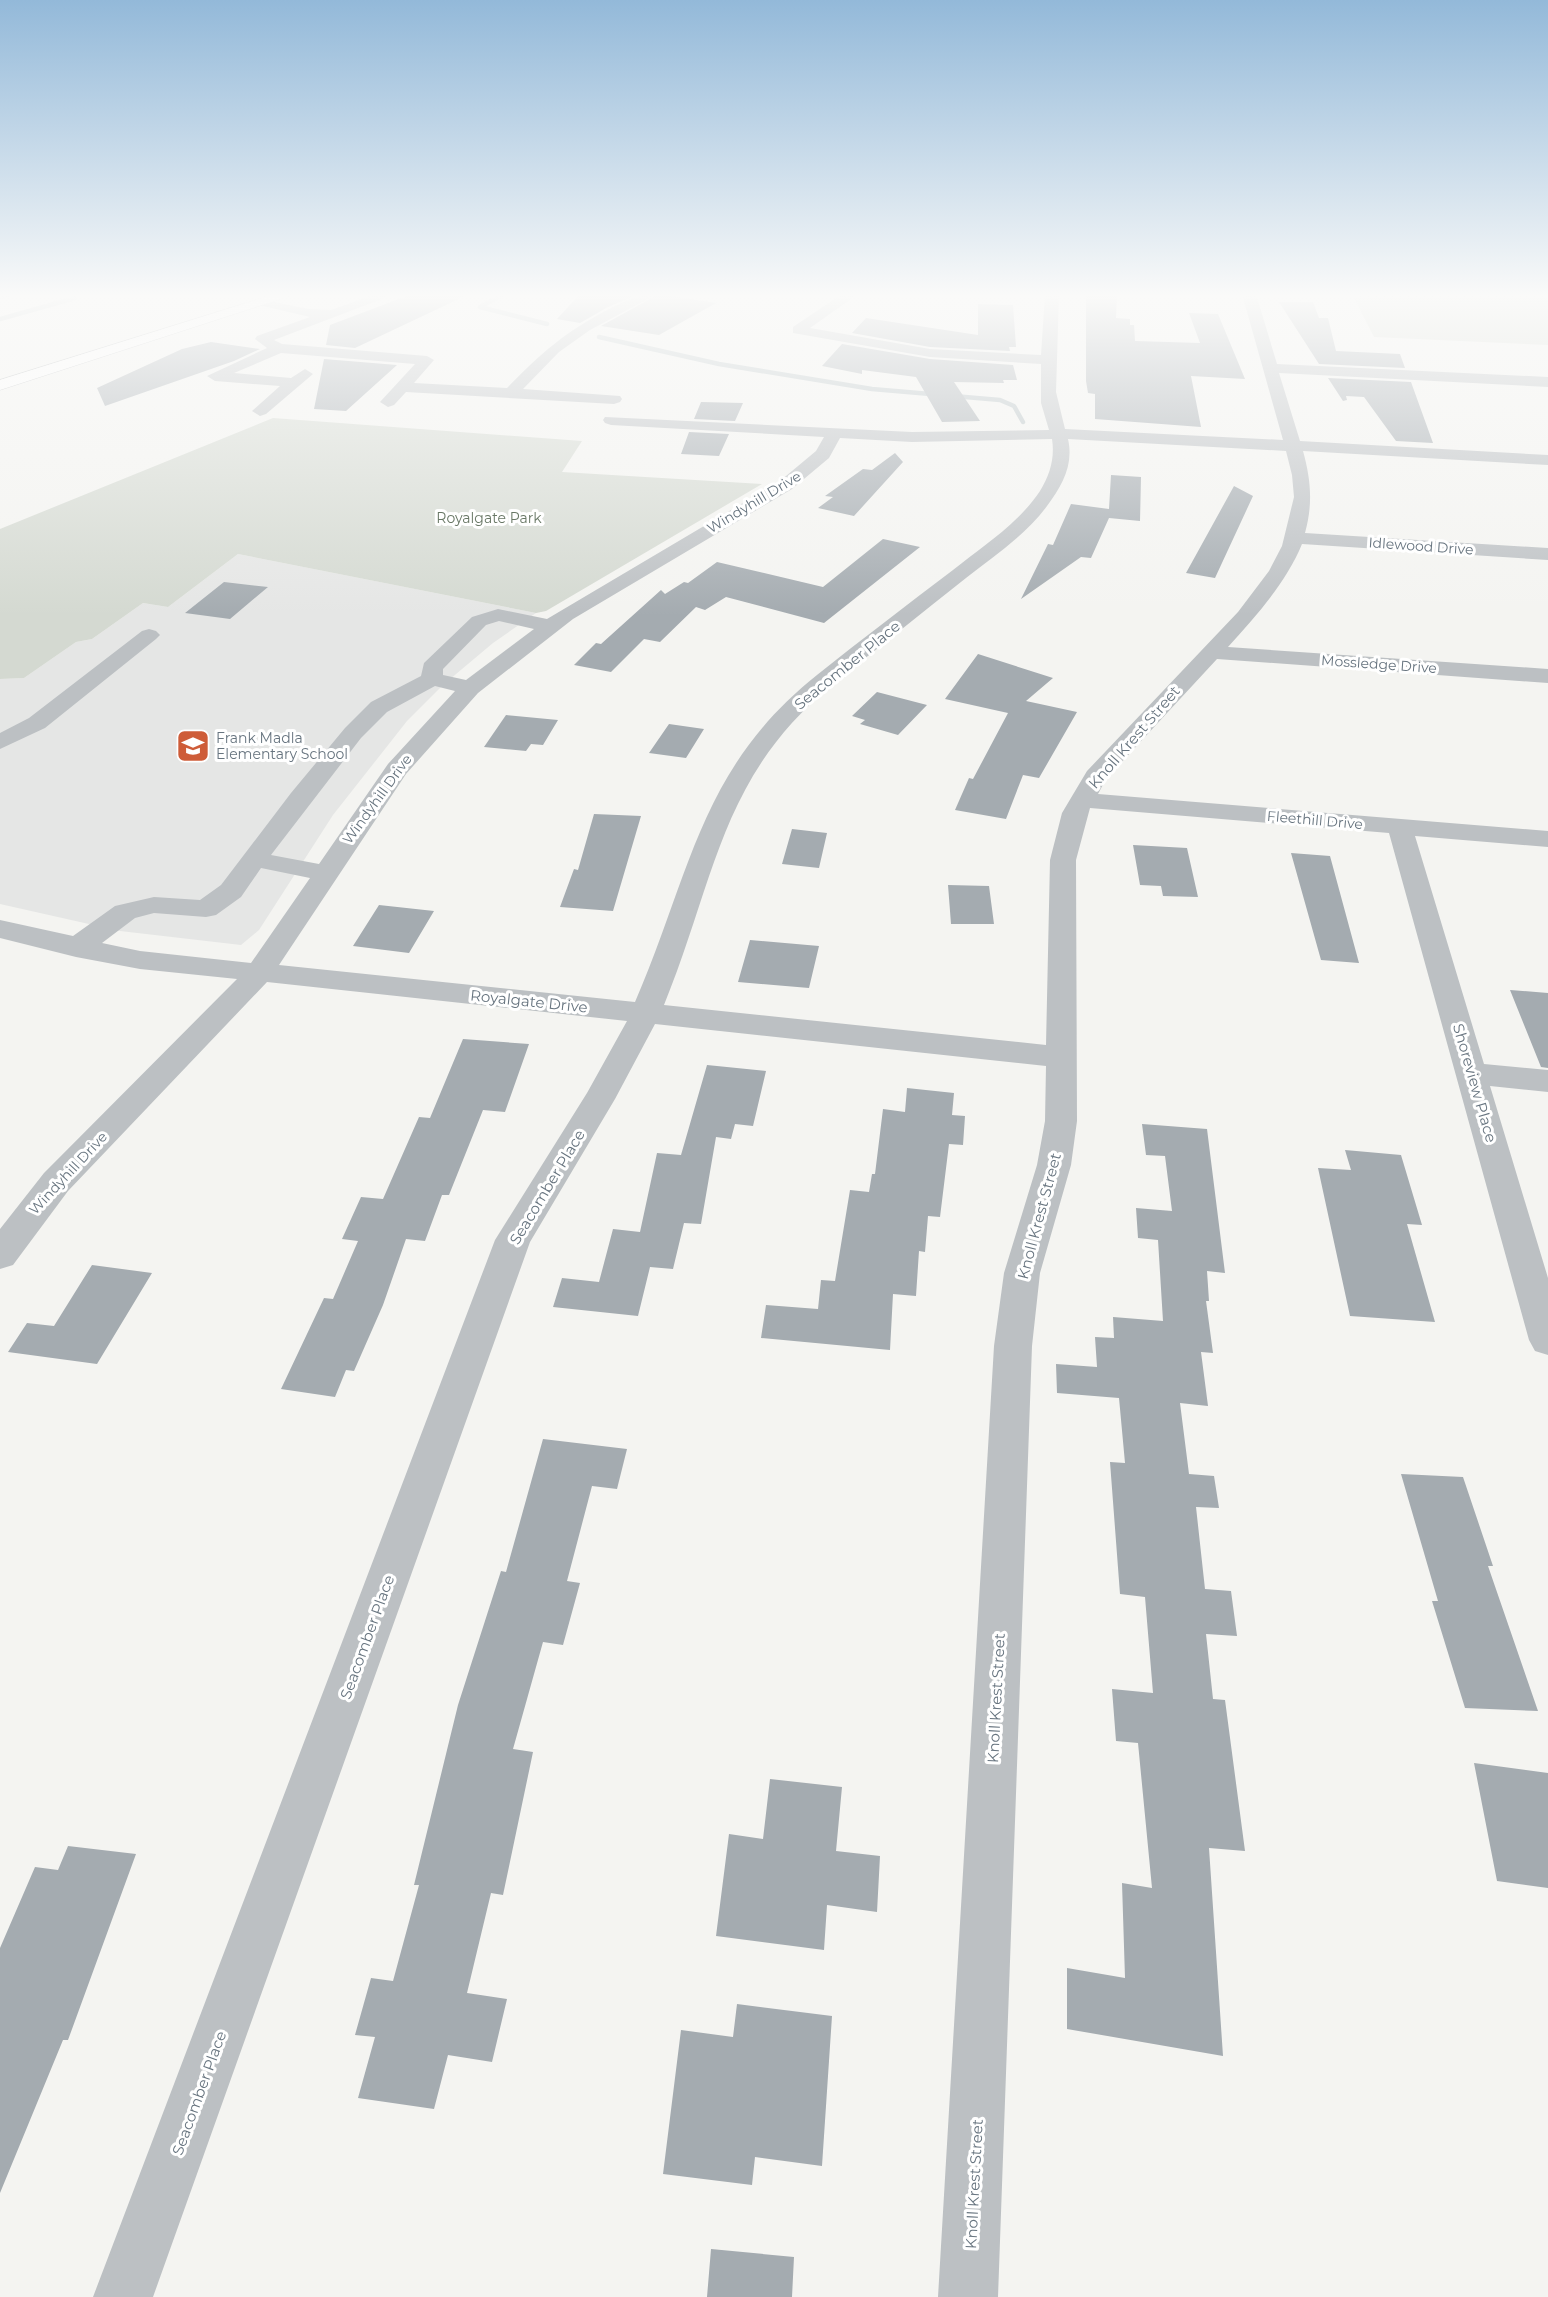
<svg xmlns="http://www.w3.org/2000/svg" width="1548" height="2297" font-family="Montserrat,sans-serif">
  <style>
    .built { fill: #e5e6e5 }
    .green { fill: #d4d9d1 }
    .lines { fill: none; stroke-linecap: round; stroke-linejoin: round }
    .stream { stroke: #b5c0c3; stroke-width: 4.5 }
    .building { fill: #a4abb0 }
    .major-casing { stroke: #b0b4b7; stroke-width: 1 }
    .minor { fill: #bcc0c3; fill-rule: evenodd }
    .major { fill: #fff; fill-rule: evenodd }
    .labels { text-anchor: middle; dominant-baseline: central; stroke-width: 6; stroke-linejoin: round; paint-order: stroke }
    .far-street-label { font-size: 14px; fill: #67747f; stroke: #fff }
    .far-park-label { font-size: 14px; fill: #687765; stroke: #fff }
    .far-poi-label { font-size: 14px; fill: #67747f; stroke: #fff; text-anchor: start }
    .street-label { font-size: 15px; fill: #67747f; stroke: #fff }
  </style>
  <rect width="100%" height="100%" fill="#f4f4f1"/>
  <path class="built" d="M238,554L536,613L493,643L443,685L407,721L333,815L259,930L241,945L120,931L0,904V679L24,678L76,642L92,639L143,603L168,607Z"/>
  <path class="green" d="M1352,294H1548V345L1374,337Z
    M273,418L582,441L562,472L762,484L546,611L536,613L238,554L168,607L143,603L92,639L76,642L24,678L0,679V529Z"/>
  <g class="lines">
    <path class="stream" d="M504,294L480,307L547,324
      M0,319L75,298
      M599,337L719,364L872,389L1000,400L1014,406L1023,422"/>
  </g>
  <path class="building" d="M412,294H462L463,297L355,348L326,345L330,325Z
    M580,294H639L608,307L580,323L557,319Z
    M659,294L716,303L659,335L601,326Z
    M1086,294H1117L1116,318L1130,319V325H1134L1135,341L1200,343L1189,313L1218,314L1245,379L1191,376L1201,427L1095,419V394L1088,393L1086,381Z
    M1279,302H1313L1319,318H1328L1336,351L1400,354L1405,368L1319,364Z
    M978,304L1013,305L1016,347H1009L1010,351L930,347L852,333L866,318L978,335Z
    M211,342L260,349L234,361L105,406L97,388L182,349Z
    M842,344L930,359L1013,365L1017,380H1003L1004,383L954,382L980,421L942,422L916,377L862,370V374L822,366Z
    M324,359L397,365L346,411L314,409Z
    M1328,378L1411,382L1433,443L1396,441L1364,397L1346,396L1347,400L1343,401Z
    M701,402L743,403L735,421L694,419Z
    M689,432L729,434L719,456L681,454Z
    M895,453L903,462L854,516L818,508L833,497L825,496L863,469L872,470Z
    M1111,475L1141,477L1140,521L1109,518L1091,558L1081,557L1021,599L1048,544L1053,545L1071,504L1109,509Z
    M1234,486L1253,496L1215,578L1186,573Z
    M883,539L920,547L824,623L726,597L705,610L696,607L660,642L644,639L611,672L574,665L596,643L601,644L661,590L665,594L684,582L688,583L717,562L823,587Z
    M224,582L268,587L230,619L185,613Z
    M978,654L1053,678L1026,701L1077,712L1039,778L1023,775L1006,819L955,810L969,778L973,779L1008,713L945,699Z
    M877,692L927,705L898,735L860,724L865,720L852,716Z
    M506,715L558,720L543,745L531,744L526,751L484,747Z
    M669,724L704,729L686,758L649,753Z
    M594,814L641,816L613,911L560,907L574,869L578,870Z
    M792,829L827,833L819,868L782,864Z
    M1133,845L1187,848L1198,897L1163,896L1161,886L1140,885Z
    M1291,853L1330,856L1359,963L1321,960Z
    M948,885L989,886L994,924H951Z
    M379,905L434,911L409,953L353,946Z
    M750,940L819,946L809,988L738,982Z
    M1510,990L1548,993V1068L1541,1067Z
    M463,1039L529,1044L505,1112L483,1110L449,1195H442L425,1241L406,1239L383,1305L354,1371L346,1370L335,1397L281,1389L324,1298L333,1299L358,1241L342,1239L361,1197L383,1199L419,1117L430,1118Z
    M707,1065L766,1071L753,1126L735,1124L731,1139L716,1137L701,1224L684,1223L673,1269L650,1267L638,1316L553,1307L562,1278L599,1282L613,1229L640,1232L657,1153L681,1155Z
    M907,1088L954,1093L952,1115L965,1116L963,1145L949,1144L940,1217L928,1216L925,1252L919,1251L916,1296L893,1294L890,1350L761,1338L766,1305L818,1309L821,1280L835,1281L850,1190L869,1192L872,1174H875L883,1109L905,1112Z
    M1142,1124L1207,1129L1225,1273L1207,1271L1209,1301H1206L1213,1353L1201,1352L1208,1406L1180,1403L1189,1474L1214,1476L1219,1508L1196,1507L1205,1589L1231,1591L1237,1636L1206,1634L1213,1699L1225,1700L1245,1851L1209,1848L1223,2056L1067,2029V1968L1125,1978L1122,1883L1152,1888L1138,1743L1116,1741L1112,1689L1153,1693L1145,1597L1120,1594L1110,1462L1125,1463L1119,1398L1057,1393L1056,1364L1097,1367L1095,1337L1114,1338L1113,1317L1163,1321L1158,1240L1138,1238L1136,1208L1172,1211L1165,1156L1146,1155Z
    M1345,1150L1401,1155L1422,1225L1407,1224L1435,1322L1350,1316L1318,1168L1351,1170Z
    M92,1265L152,1273L97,1364L8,1352L27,1323L54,1326Z
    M543,1439L627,1449L617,1489L592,1486L567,1581L580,1583L563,1645L543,1642L513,1749L533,1752L503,1895L491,1893L467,1993L507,1999L492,2062L448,2055L434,2109L358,2098L375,2037L355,2035L371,1978L393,1981L419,1885H414L458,1705L501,1571L506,1572Z
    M1401,1474L1463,1477L1493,1566H1488L1538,1711L1465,1708L1432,1601H1438Z
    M1474,1763L1548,1773V1888L1497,1881Z
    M770,1779L842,1787L836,1851L880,1856L877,1912L827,1905L824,1950L716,1936L729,1834L763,1839Z
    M68,1846L136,1854L68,2040H63L0,2193V1948L35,1867L58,1870Z
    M737,2004L832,2016L822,2166L755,2157L752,2185L663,2174L681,2030L733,2037Z
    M711,2249L794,2257L792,2297H707Z"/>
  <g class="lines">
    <defs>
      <path id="major" d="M275,294H296L0,390V380Z"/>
    </defs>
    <use href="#major" class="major-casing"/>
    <path class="minor" d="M0,294H16L2,300Z
      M375,294H395L274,340L282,344L427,356L434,360L414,383L507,388C541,353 565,332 609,309C626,301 638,294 657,294L590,330L559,352L523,389L620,396L622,399L620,402L614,404L406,392L394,405L388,407L380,402L415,364L281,353L234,373L291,378L305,369L313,374L266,414L260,416L252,411L280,386L215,381L207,376L267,348L255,339L257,336L310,317L259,305V299L309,309L331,310Z
      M842,294H858L810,328L930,349L1041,355L1045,294H1059L1056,392L1065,429L1283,440L1242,294H1256L1277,364L1548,377V387L1279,373L1300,441L1548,455V465L1303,451C1311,480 1313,504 1305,533L1548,548V560L1302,544C1286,583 1256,616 1228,647L1548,669V683L1217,659L1106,779L1098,794L1548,831V847L1415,836L1484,1064L1548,1070V1092L1490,1086L1548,1278V1355L1535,1351L1529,1340L1389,833L1090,808L1076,860L1077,1121L1071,1165L1040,1273L1032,1346L998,2297H938L994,1346L1004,1273L1037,1165L1045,1121L1046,1066L655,1024L615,1099L530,1242L153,2297H93L495,1240L587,1093L627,1021L267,982L68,1191L13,1265L0,1269V1229L44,1173L237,979L140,969L76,957L0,938V920L73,936L115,906L154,897L200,900L221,885L291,793L345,728L371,702L421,676L424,663L472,617L498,609L547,619L780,481L816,451L824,437L611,425L605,423L603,420L605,417L912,432L1049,430L1041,403V364L930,357L793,333V327ZM840,438L912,442L1052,439C1055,458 1050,475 1040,491C1018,524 983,546 953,570C907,605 862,639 817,675C699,769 691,874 635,1002L279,965L406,774L478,693L573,619L792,489L829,458ZM1068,439L1286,451L1292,475L1294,497L1282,546L1269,571L1238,612L1087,771L1062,813L1050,860L1046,1045L664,1005C715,881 720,777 831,686C876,649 921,614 966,578C994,556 1026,535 1047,506C1062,486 1074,465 1068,439ZM499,621L534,629L466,680L443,675V669L486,625ZM435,686L455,691L388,764L319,864L271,855L361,738L387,712ZM261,868L310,878L251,963L140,951L102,943L135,918L154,913L206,917L216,915L241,897Z
      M149,629L156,631L160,635L156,639L45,728L0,749V733L29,718L142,631Z"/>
    <use href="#major" class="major"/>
  </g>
  <linearGradient id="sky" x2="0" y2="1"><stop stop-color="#93b9d9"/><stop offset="0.48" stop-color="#fafaf9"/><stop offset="1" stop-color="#fafaf9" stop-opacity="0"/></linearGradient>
  <rect width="1548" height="616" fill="url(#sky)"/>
  <defs>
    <symbol id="school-square" viewBox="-11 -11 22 22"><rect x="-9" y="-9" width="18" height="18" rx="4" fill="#ce5c38" stroke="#fff"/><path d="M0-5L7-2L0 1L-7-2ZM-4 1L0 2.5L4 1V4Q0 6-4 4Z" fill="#fff"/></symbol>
  </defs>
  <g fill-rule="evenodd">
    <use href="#school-square" x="174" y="727" width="38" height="38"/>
  </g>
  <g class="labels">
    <g class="far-street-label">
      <text transform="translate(754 502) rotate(-31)">Windyhill Drive</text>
      <text transform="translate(1421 546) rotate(4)">Idlewood Drive</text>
      <text transform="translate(1379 664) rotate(4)">Mossledge Drive</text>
      <text transform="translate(377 799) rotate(-54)">Windyhill Drive</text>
      <text transform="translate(1315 820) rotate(5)">Fleethill Drive</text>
      <text transform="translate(68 1173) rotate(-47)">Windyhill Drive</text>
    </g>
    <g class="far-park-label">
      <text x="489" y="518">Royalgate Park</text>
    </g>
    <g class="far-poi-label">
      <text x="216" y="738">Frank Madla<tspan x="216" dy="16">Elementary School</tspan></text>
    </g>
    <g class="street-label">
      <text transform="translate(847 665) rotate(-39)">Seacomber Place</text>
      <text transform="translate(1134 737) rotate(-49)">Knoll Krest Street</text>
      <text transform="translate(529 1001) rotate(6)">Royalgate Drive</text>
      <text transform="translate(1475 1083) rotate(74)">Shoreview Place</text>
      <text transform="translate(547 1187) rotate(-59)">Seacomber Place</text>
      <text transform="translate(1039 1216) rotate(-75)">Knoll Krest Street</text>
      <text transform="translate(367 1637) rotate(-70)">Seacomber Place</text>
      <text transform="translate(996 1698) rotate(-87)">Knoll Krest Street</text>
      <text transform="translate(199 2093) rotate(-70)">Seacomber Place</text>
      <text transform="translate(974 2184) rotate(-87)">Knoll Krest Street</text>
    </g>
  </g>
</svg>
